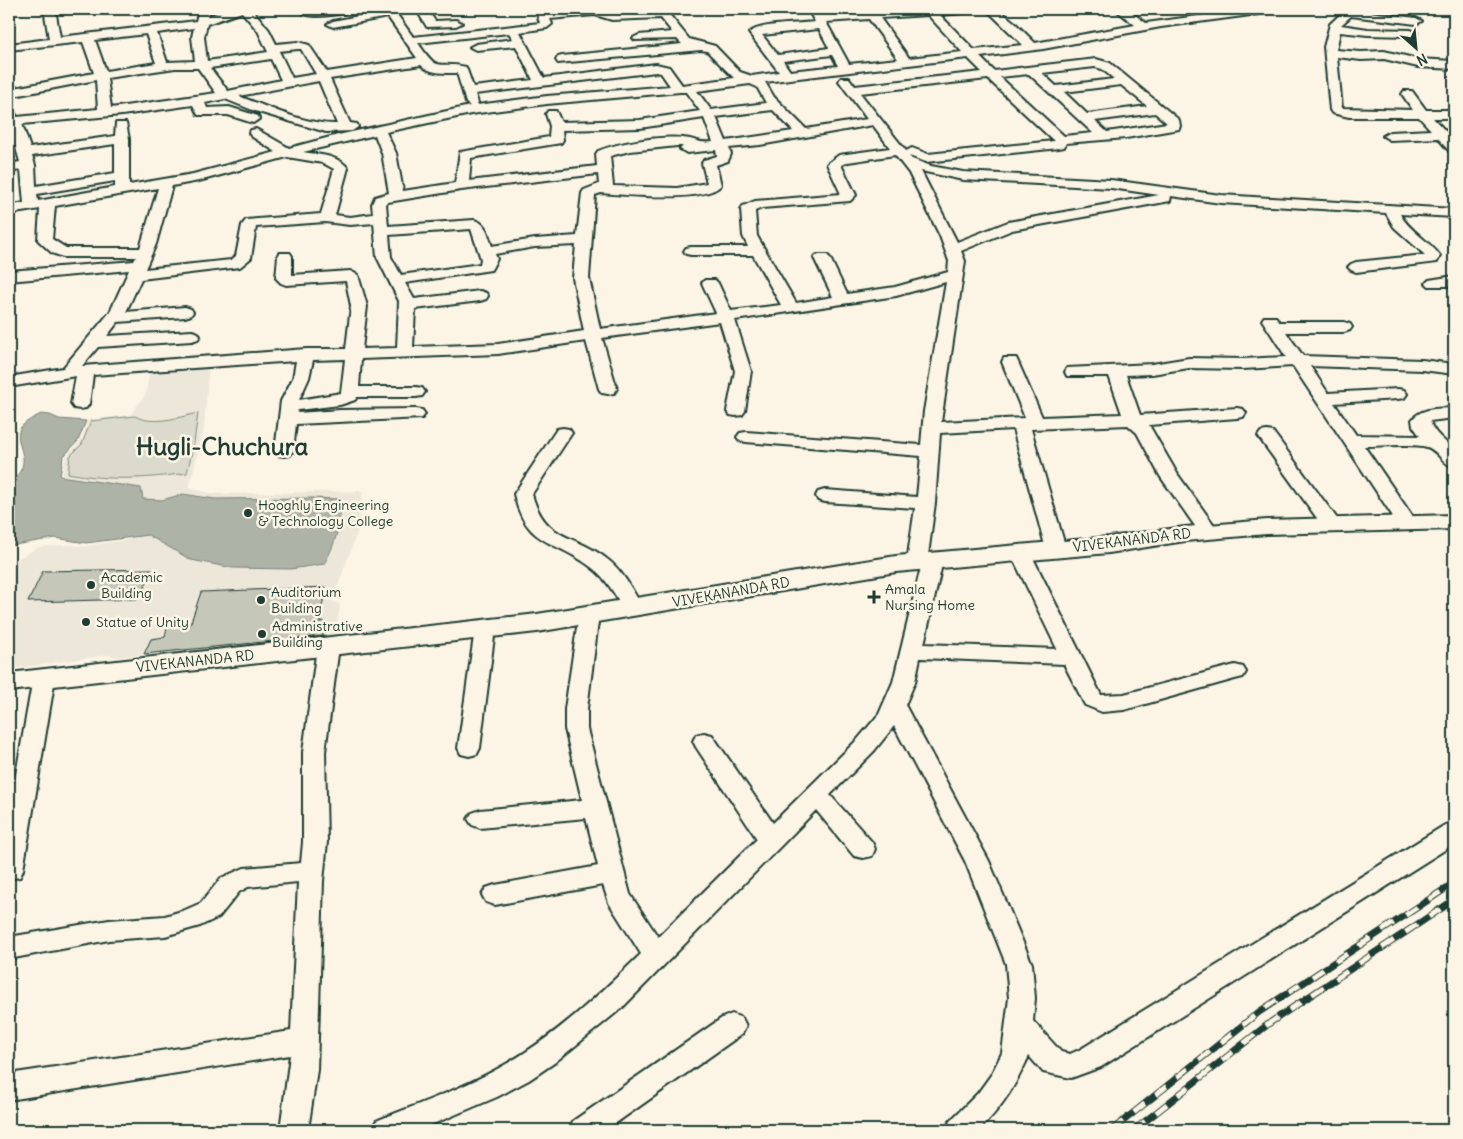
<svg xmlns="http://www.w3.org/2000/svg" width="1463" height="1139" font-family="Delius,sans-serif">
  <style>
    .built { fill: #ece7d8 }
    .green { fill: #dcdacc; stroke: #7e8c80 }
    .water { fill: #aeb3a7; stroke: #758479 }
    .building { fill: #c5c7b9; stroke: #1f3d34 }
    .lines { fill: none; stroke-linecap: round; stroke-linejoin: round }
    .minor-casing { stroke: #1f3d34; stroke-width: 4 }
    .tertiary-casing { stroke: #1f3d34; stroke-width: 4 }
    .minor { fill: #fcf5e5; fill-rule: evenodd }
    .tertiary { fill: #fcf5e5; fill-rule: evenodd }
    .rail-casing { stroke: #1f3d34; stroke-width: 7 }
    .rail { stroke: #fcf5e5; stroke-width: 5; stroke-dasharray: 14; stroke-linecap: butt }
    .poi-dot { fill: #1f3d34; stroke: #fcf5e5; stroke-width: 2 }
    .labels { text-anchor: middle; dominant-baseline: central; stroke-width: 5; stroke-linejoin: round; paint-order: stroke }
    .poi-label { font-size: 14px; fill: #1f3d34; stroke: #fcf5e5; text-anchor: start }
    .street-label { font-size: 14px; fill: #1f3d34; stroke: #fcf5e5 }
    .town-label { font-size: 24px; font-weight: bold; fill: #1f3d34; stroke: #fcf5e5 }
  </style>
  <rect width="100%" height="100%" fill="#fcf5e5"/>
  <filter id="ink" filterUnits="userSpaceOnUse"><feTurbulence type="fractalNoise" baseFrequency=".02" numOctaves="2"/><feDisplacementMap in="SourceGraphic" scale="10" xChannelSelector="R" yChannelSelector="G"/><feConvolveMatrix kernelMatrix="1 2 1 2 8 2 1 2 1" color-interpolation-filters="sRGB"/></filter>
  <g filter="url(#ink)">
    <path class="built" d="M209,361L204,429L189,488L214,494L363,491L358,530L332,602L340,604L336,635L228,647L118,657L107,655L9,669V575L19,558L39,547L63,545L85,546L127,540L138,506L62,475L66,457L81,440L88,420L130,415L146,394L150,367Z"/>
    <path class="green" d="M198,413L194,443L187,473C144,479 110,481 68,473L70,456L82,444L91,421L135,416C152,426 180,417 198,413Z"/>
    <path class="water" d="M41,414L50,415L59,419L86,421L78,441L63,457L60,476L141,488L143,499L162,500L183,494L215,499L311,498L341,499C341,522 336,544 324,564L291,569L233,568L191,560L148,535L86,543L55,538L9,546V483C39,461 10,443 21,427C26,421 35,417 41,414Z"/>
    <path class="building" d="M152,569L140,599L28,602L43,571Z
      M326,587L319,622L324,621L323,636L144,654L151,639L165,637L167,627L190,625L201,592Z"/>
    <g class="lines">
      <defs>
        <path id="minor" d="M44,9H55L60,37L196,21L199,9H209L208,16L229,9H252L269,30L276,44L298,42L309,45L327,72L417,58L388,17L333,27L327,24L333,21L384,11L383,9H393L413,37L540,23L536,11L538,9H546L548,12L594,9L613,14L664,12L668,13L689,39L715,46L740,72L752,76L779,72L749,33C759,23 800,24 815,22L811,15L817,12L823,15L864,13L862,9H872L875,12L926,9H979L974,12L940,15L974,50L1023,45L986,9H998L1014,22L1035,43L1135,25L1115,9H1127L1146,23L1250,9H1278L1273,12L1161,27L1043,49L980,57L994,71L1096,59L1110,63L1179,120L1180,126L1179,129L1126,138L1066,143L1064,147L1059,148L926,162L909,156L912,159L931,166L963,172L1111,180L1221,195L1454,209V217L1400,214C1409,231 1429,240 1440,256L1437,262L1356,272L1351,270L1348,267L1351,264L1356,262L1425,255L1394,227L1386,213L1221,203L1171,196L1170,201L1165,202L1012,230L961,251L965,261L941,422L1025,418L1002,362L1004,358H1016L1018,362L1042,417L1122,414L1109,376H1067L1065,372L1067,368L1152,364L1189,358L1243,359L1286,357L1262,320L1264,317H1276L1279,322H1344L1350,324L1352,327L1350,330L1344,332H1286L1303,356L1422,360L1454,364V374L1422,370L1310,366L1328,393L1398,389L1404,390L1407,394L1404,398L1398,399L1334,403L1356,435L1420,436L1413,426L1412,420C1421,407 1440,409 1454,408V418L1430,421C1433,434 1446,441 1454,450V467C1443,465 1439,451 1427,447C1413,443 1380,446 1364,446L1417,523L1414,527L1407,529L1400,527L1293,366L1243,369L1189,368L1152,374L1126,375L1140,415L1237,408L1243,409L1246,413L1243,417L1237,418L1149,425L1178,475L1219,532L1216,536L1209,538L1202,536L1160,476L1137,433L1128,425L1031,429L1066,549L1063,553L1056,555L1049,553L1046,549L1013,429L940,433L935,503L928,555L933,554L940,556L943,560L924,644L1057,649L1010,552L1013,548L1020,546L1027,548L1030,552L1101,695L1124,694L1235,665L1243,667L1246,672L1243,677L1235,679L1124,710L1102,712L1085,705L1064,664L920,658L915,682L905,705L989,861L1032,964L1035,998L1033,1021L1061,1052L1070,1054L1081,1049L1445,825L1454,823V844L1101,1067L1071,1078L1043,1072L1029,1056C1015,1086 1003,1106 979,1130H946L950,1121L978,1093L991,1075L1002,1053L1009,998L1006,964L965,861L894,726L874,751L830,795L872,842L875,849L872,856L863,858L854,856L816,810L623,1007L554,1063L529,1080L497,1097L419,1130H372L376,1121C421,1103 467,1087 508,1063C558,1034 600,994 641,954L609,903L603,885L495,905L486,902L482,895L486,888L495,885L598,866L586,818L480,828L472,825L468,819L472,813L480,810L582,800L565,729V709L579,614L582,609L589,607L596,609L599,614L587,709V729L630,894L658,937L757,839L696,747L693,741L696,735L704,733L712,735L773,823L858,739L879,714L893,682L921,567L910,566L907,562L915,508L825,502L818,500L816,496L818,492L825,490L917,497L921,456L746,442L740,441L737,437L740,433L746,432L921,445L924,411L946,282L896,296L735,320L751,371L745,411L742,415L736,416L730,415L727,411L735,371L720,322L602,338L617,389L614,393L608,394L602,393L599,389L586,341L498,354L361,359L359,387H416L422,388L425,392L422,396L416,397H357L355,400L340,405L298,410L297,413L340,410L416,409L422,410L425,414L422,418L296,424L293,451L290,455L284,456L278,455L275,451L281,401L293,378L296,361L93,375L89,404L86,408L80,409L74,408L71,404L76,376L9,387V377L63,368L110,312L129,270L9,281V271L134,261L136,257H63L52,253L38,240L40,209L9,214V206L24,203L21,170L9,172V164L20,162L9,124V109L13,110L17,117L98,109L96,80L9,97V89L94,73L83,42L9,50V44L49,39ZM242,12L258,31L268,52L207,61L204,37L207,24ZM595,15L612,20L661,18L672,32L639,35L633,38L635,40L677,39L682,44L562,56L558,57L556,60L558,63L701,50L707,51L734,78L682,85L669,67L656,64L544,78L520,32L547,28L552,24L550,19ZM928,15L962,52L909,58L880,18ZM869,19L898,59L849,64L826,22ZM194,28L192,37L195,61L167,62L157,33ZM819,29L829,48L778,55L762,35ZM509,33L513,39L476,44L470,47L476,50L516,46L533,80L473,87L466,67C435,60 440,75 418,43ZM146,34L156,63L106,71L95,40ZM298,49H301L316,74L292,78L279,51ZM832,55L838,66L790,71L783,61ZM968,58L982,72L855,86L849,78H841L839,81L867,119L806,129L774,97L765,82ZM271,59L281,80L228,91L210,68ZM421,65C430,74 445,73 457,73L466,103L470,106L338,135L289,148L256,129L251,130L249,133L251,136L276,152L193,174L129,185V139L126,123H116L115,136L30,148L22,124L122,115L193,105L198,115H228L253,123L259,119L258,116L229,107L207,108L205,103L225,99L255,111L326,132L352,131L358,127L357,124L350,123L330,79ZM1095,67L1102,69L1114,79L1056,86L1042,73ZM175,68H198L216,93L111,108L107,78ZM656,72L661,73L670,86L547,96L477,105L478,103L475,94ZM1029,74L1093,133L1064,136L1000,77ZM988,79L1054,141L928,154L912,148L906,151L860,93ZM319,81L337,124C307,125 267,107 239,96ZM750,84L757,87L766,103L711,110L697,91ZM1121,85L1147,106L1087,114L1064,92ZM680,92H686L700,111L640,120L561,122L556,111H548L546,114L550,126L549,137L460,152L455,183L403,191L396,153L386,132L471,114L547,104ZM773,110L793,131L726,141L716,117ZM1155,113L1167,123L1107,132L1095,121ZM704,118L713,142C699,144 696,139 683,138C659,136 621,142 598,151L596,154L597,166L469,181L471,158L561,143L563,140L562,130L640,128ZM873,125L890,148L839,155L827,164L841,194L755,201L743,206L741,209L743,236L748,247H691L686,248L684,251L686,254L691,255H753L781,305L731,311L718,283L715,280H705L702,283L716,313L600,329L589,278L595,195L601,193C624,195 707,203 721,185L716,165L728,161L731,154L729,148L760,145ZM375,135L382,153L389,193L375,197L372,204L373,214L350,217L335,215L348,168C338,155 319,155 303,152ZM115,144V173L36,186L35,165L32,156ZM677,146H683L680,149L687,153L716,150L717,156L704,160L702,163L707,183L677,188L613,186L610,156L630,151ZM895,155L909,173L940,236L949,261L948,272L895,287L847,294L830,258L827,255H817L814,258L833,297L796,303L757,236L755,211L762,208L850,201L856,195L841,165L848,162ZM287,157L323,163L334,169L321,214L246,220L242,225L236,256L231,260L145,269L156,244L172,186L199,181ZM921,171L963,180L1111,188L1159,195L1008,222L957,242ZM598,174L599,184L584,190L582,193L577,236L535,239L492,246C488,235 487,223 474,220L388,226L386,204L388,202L461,190ZM115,181V187L38,201L37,194ZM158,188L140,248H66L52,239L55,206ZM325,222L350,225L374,223L377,257L399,301L397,348L362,349L367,306L358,275L350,271L292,275V256L290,253H280L278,256L276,278L281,283L286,285L346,281L351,306L346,349H306L82,366L98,347L192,341L198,339L200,336L198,333L192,331L107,336L118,322L185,317L191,315L193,312L191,309L185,307L126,312L141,279L240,267L251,258L256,227ZM471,229L481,259L480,264L401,275L391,257L389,235ZM576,245L573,278L584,331L498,344L413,347L415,309L480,301L486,299L488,296L486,293L480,291L414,299L405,283L491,270L497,259L495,254L535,247ZM345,359L341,393L299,400L309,378L313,360Z
          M301,9H353C346,15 312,18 304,14Z
          M416,9H427L435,21L456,20L462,23L456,26L427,27Z
          M1346,9L1416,18L1422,21L1416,24L1351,16L1341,25L1368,29L1411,30L1417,33L1411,36L1368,35L1340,32L1336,50L1361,52L1384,51L1418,59L1454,61V69L1418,67L1384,59L1361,60L1337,57L1342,108L1413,110L1402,94L1404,91H1412L1426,110H1454V118H1433L1454,140V152L1449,151L1438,138L1390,140L1383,136L1390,132L1431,130L1419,117H1349L1332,113L1330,110L1324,47L1330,24Z
          M1454,276V286H1429L1426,283L1429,280Z
          M563,428L569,429L572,433L532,494C545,542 574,533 607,559C623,571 633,591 643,608L640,613L633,615L626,613C616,597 607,578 591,567C555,539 526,547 514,494L557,429Z
          M1267,431L1273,432L1338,520L1341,524L1338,528L1331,530L1324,528L1258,436L1261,432Z
          M485,622L492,624L495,629L480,748L477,754L469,756L461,754L458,748L475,629L478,624Z
          M328,640L336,642L339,647L325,752L327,842L323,881L317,1070L308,1130H280L290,1055L9,1100V1074L291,1031L298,882L248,887L239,892L219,917L200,926L165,936L109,940L9,959V937L109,920L165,916L185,910L201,903L221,878L244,868L301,863L303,842V752L317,647L320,642Z
          M44,671L52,673L55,678L23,870L20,877L9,879V814L33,678L36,673Z
          M732,1014L742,1018L746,1026L742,1034L606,1130H569L573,1121L722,1018Z"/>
        <path id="tertiary" d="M1454,515V529L1267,534L1185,541L1109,553L896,572L537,632L9,691V673L537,614L896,556L1109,537L1185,527L1267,520Z"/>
      </defs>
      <use href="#minor" class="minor-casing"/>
      <use href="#tertiary" class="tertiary-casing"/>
      <use href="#minor" class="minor"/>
      <use href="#tertiary" class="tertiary"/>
      <defs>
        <path id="rail" d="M1112,1130L1259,1012L1454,883
          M1134,1130L1271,1022L1454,900"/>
      </defs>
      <use href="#rail" class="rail-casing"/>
      <use href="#rail" class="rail"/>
    </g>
  </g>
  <g class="poi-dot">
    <circle cx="248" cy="513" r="5"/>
    <circle cx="91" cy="585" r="5"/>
    <path d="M871.5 589.5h5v5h5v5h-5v5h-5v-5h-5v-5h5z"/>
    <circle cx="261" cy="600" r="5"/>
    <circle cx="86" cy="622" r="5"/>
    <circle cx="262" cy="634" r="5"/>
  </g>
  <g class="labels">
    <g class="poi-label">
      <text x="258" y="505">Hooghly Engineering<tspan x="258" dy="16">&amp; Technology College</tspan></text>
      <text x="101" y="577">Academic<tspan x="101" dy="16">Building</tspan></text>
      <text x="885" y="589">Amala<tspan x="885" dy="16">Nursing Home</tspan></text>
      <text x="271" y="592">Auditorium<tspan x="271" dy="16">Building</tspan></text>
      <text x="96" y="622">Statue of Unity</text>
      <text x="272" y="626">Administrative<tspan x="272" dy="16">Building</tspan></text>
    </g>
    <g class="street-label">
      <text transform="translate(1132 540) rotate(-7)">VIVEKANANDA RD</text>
      <text transform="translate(731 592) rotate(-10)">VIVEKANANDA RD</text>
      <text transform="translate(195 661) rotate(-6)">VIVEKANANDA RD</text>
    </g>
    <g class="town-label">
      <text x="222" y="446">Hugli-Chuchura</text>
    </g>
  </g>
  <rect width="1463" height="1139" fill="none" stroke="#fcf5e5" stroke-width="30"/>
  <rect x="15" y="15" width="1433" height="1109" fill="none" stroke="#1f3d34" stroke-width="2" filter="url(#ink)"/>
  <g transform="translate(1416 48) rotate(153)" stroke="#fcf5e5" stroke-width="4" paint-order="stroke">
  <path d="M0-4L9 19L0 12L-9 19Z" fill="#1f3d34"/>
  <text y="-8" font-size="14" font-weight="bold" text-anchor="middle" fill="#1f3d34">N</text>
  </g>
</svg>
